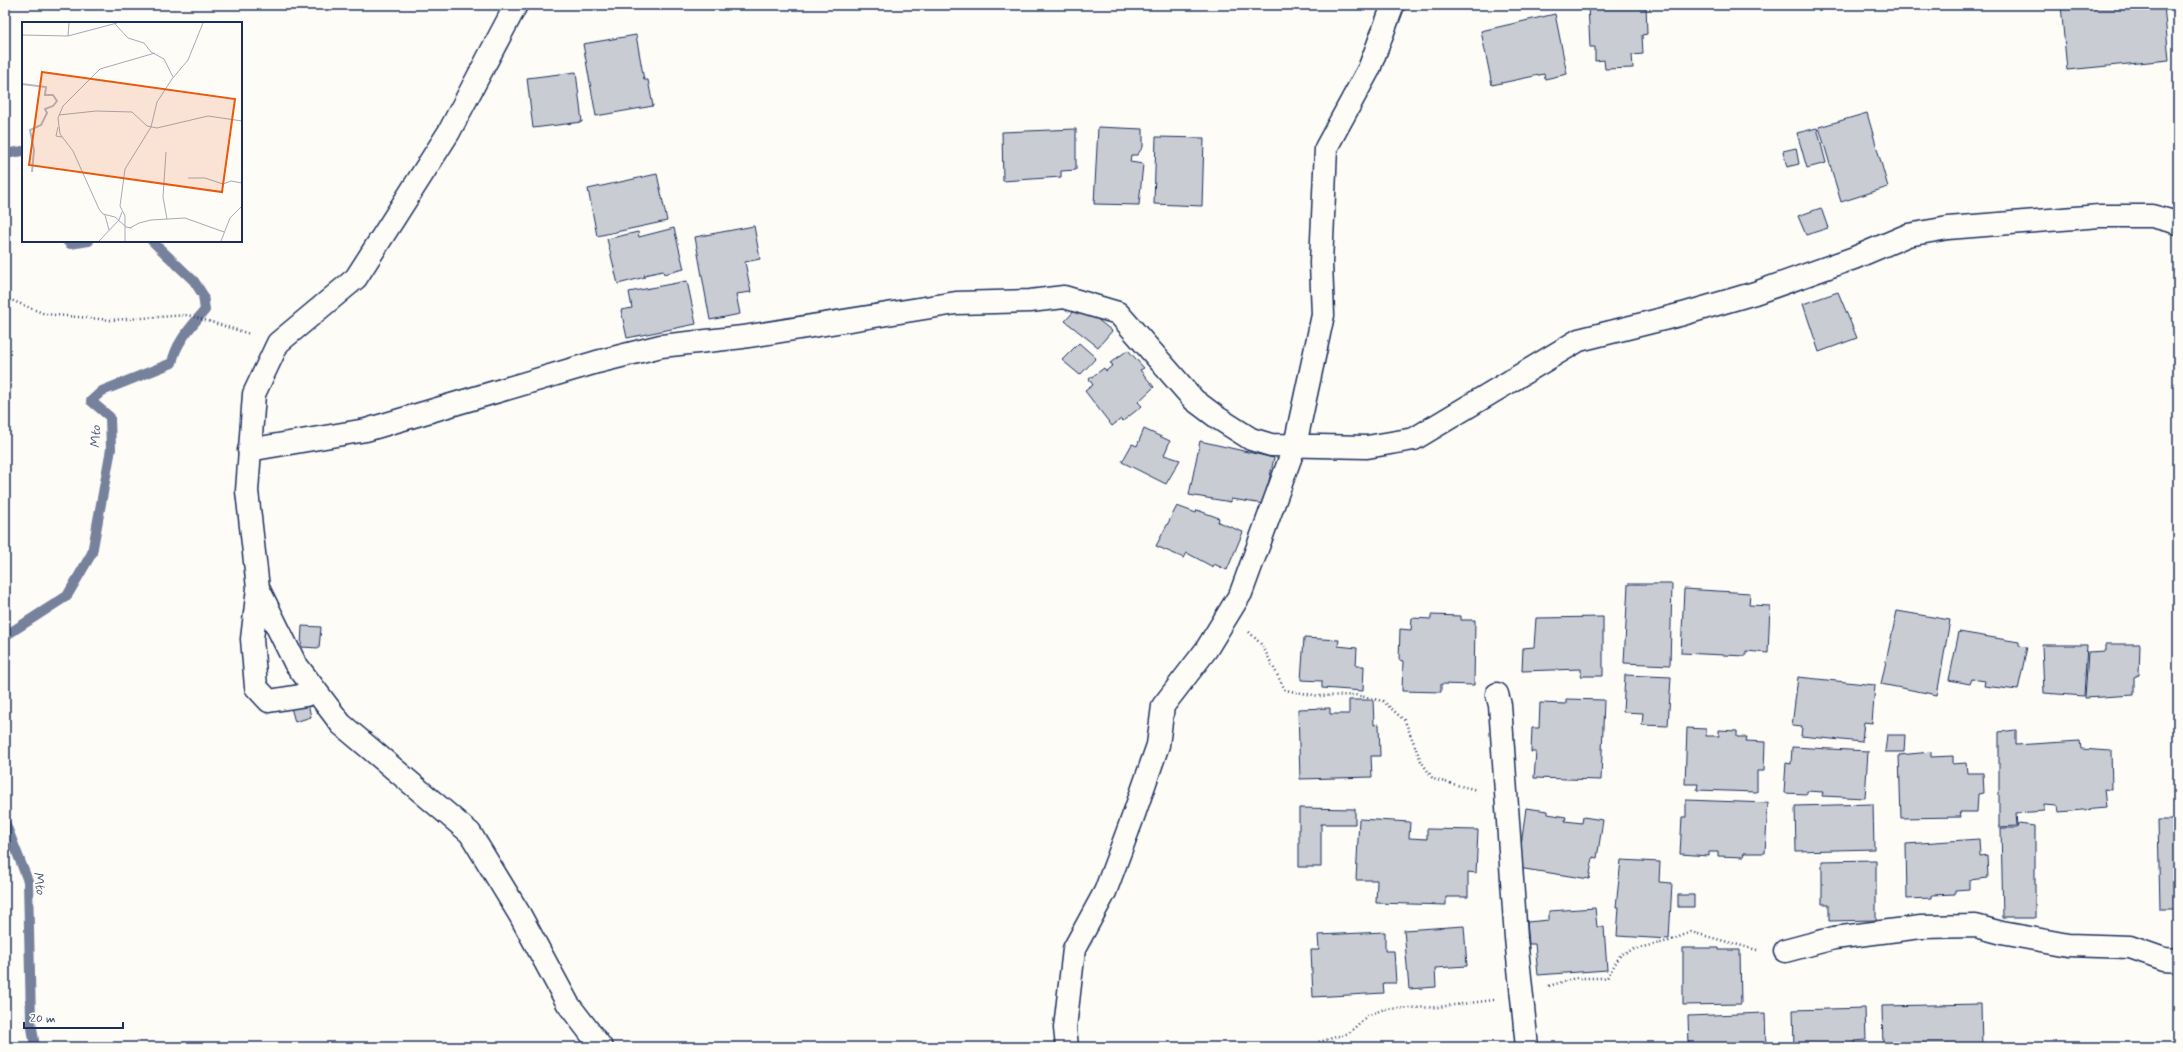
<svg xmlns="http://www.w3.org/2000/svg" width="2183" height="1052" font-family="Mynerve,sans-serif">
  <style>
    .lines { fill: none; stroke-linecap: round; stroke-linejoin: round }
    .stream { stroke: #76819c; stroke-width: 10 }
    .building { fill: #c9ccd3; stroke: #1b2f5e }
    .street-casing { stroke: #1b2f5e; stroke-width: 25 }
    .path { stroke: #1b2f5e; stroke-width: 2.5; stroke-dasharray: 1 3; stroke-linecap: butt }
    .street { stroke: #fdfcf7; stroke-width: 22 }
    .labels { text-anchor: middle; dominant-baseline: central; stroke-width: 4; stroke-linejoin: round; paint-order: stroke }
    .water-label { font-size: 14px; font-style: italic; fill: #49587d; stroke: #fdfcf7 }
    .inset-river { fill: none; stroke: #b3b8c5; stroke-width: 2 }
    .inset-road { fill: none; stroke: #a3aaba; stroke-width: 1 }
    .view { fill: #e8590c; fill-opacity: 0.15; stroke: #e8590c; stroke-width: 2 }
    .inset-edge { fill: none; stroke: #1b2f5e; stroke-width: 2 }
  </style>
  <rect width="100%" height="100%" fill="#fdfcf7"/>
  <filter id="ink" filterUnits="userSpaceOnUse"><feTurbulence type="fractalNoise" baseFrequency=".025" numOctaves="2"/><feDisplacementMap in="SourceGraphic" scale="8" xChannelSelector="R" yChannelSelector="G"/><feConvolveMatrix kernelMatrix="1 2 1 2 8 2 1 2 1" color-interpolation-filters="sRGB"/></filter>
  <g filter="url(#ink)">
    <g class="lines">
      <path class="stream" d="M5,154L23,151
        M67,241L70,244L89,241
        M5,636L67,596L92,553L111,449L110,417L91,401L102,391L172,363C176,342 191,327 205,310L203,295L194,281L152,241
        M5,822L28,881L31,1021L35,1047"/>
    </g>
    <path class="building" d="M1588,5H1646L1647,34L1642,35L1643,54L1632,55L1633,68L1605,69L1604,60L1595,61V47H1590Z
      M2061,5H2164L2169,60L2067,70Z
      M1555,14L1567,74L1545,79L1544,74L1492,85L1481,31Z
      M636,35L644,80H648L653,106L596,116L583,44Z
      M576,72L582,122L533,128L527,78Z
      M1867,113L1888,187L1841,202L1819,127Z
      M1098,127L1143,129V147L1137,155H1131L1130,162L1143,164L1139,205L1094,204Z
      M1817,128L1826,163L1807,168L1797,133Z
      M1076,129V170L1061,171V177L1003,181L1002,132Z
      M1156,137L1204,138L1202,206L1154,204Z
      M1796,148L1799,164L1787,167L1783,151Z
      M657,174L667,221L597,236L588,189Z
      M1821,208L1828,228L1806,235L1798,216Z
      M754,226L760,259L745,262L751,292L736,294L740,314L710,320L695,237Z
      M674,228L684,269L664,274L663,271L644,275L645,277L618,284L607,239L638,232L639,237Z
      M687,281L696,324L627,338L621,310L632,308L629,292Z
      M1838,292L1857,338L1819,352L1803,304Z
      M1080,305L1112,331L1098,347L1065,321Z
      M1079,343L1096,358L1080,375L1062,360Z
      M1128,350L1144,368L1140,370L1154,387L1138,402L1142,406L1123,421L1121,419L1112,426L1085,391L1093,385L1089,379L1104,368L1106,371L1113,365L1110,363Z
      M1144,429L1170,441L1164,455L1180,460L1166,484L1122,462L1132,444L1137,446Z
      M1200,441L1274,458L1264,504L1231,499V502L1189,495Z
      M1177,506L1196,513L1197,510L1219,518L1218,522L1243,532L1227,570L1214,564L1213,567L1187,553L1184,558L1156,546Z
      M1628,584H1672L1670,665L1624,663Z
      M1684,589L1750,593L1749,605L1770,606L1768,653L1746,651V656L1681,653Z
      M1897,611L1950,620L1937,695L1881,684Z
      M1431,615L1461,616V620H1475L1474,685L1441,684V692L1402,691L1403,661L1399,660L1400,629L1411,630L1412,618L1431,619Z
      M1603,617V676H1581V669L1522,671L1523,648L1534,647L1536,618Z
      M302,626L321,627L319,648L301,647Z
      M1959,632L2019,642V646L2027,647L2018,690L1984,686L1985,681L1972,679L1970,684L1949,680Z
      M1304,638L1339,640L1338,646L1357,648L1356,666H1364L1363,691L1322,688V681L1301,680Z
      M2106,644H2140L2139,675L2134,677V695L2085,698L2088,652L2106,651Z
      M2042,645H2087L2084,696L2044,693Z
      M1625,675L1671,677L1668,726L1642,725L1643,713L1623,712Z
      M1798,677L1875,685L1872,723L1864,722L1862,742L1801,736L1802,727L1792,726Z
      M307,699L311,717L295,722L290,704Z
      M1566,699L1604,700L1601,780L1534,778L1536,752H1531L1532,728H1539L1540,703L1566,704Z
      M1349,700H1373L1374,725L1379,724L1380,756H1371L1372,777L1300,779L1298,709L1330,708V714H1349Z
      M1687,728L1706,729V736H1719V730L1737,731V737H1747L1746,741L1765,742L1764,771H1757V792L1697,790L1698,784H1685Z
      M2016,730V745L2080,741L2081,749L2111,751L2112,790L2104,789L2106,808L2059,812L2058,806L2044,805V811L2016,813L2017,826L1999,827V732Z
      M1887,735H1905L1904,752H1885Z
      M1792,747L1868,751L1865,798L1822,796L1823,792L1807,791V794L1784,793L1786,763L1791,764Z
      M1931,752V757L1953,756V764L1966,763L1967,773H1983L1984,793L1978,794L1977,812H1960L1961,817L1901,818L1899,755Z
      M1686,800L1768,803L1765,853H1744L1743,857L1718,856V852H1709V856L1680,854L1682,817H1686Z
      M1873,804L1874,849L1796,851L1795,806Z
      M1299,808L1355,809V824H1321V867H1299Z
      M1526,808L1548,811V814L1566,817L1565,821L1582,823L1583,817L1603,820L1597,858L1593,857L1589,879L1518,868Z
      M1359,819L1410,822L1409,838L1427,839V829L1478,830L1476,873L1468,872V897H1446V905L1376,903L1377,880H1356Z
      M2158,820H2178V909H2160Z
      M2018,824L2035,826V918H2003L2001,828H2017Z
      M1979,839L1980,856L1987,855L1988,878L1969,880V889L1955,890V894L1932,895V898L1907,899L1906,844Z
      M1621,860L1660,862L1659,882L1672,883L1669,939L1617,936L1619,907H1616Z
      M1876,860V920L1829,921V904H1822V861Z
      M1678,895H1694V907H1678Z
      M1595,908L1597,927H1604L1607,970L1538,975L1535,944H1529L1527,922L1549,920V911Z
      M1464,926L1467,966L1435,968L1436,987L1409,989L1404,930Z
      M1385,932V951H1394L1396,983H1383L1384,993L1313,997L1311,950H1319L1318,935Z
      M1683,948H1719V950H1740L1741,1004L1683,1005Z
      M1981,1004L1982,1047H1883L1882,1006Z
      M1865,1008L1866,1040L1855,1041L1856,1047H1794L1793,1010Z
      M1765,1013L1766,1047H1689L1688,1016Z
      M2178,1016V1047L2176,1017Z"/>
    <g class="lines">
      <defs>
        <path id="street" d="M516,5L449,132L356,278L278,343L254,394L247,491L258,588L295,663L341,724L470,833L520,915L568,1004L601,1047
          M249,450L366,430L597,362L661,346L743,337L956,303L1030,301L1064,297L1118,313L1194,400L1218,418L1251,439L1271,445L1367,447L1414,439L1579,340L1683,314L1755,293L1854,258L1908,235L1948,228L2100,216H2152L2178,223
          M258,588L252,639L256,687L269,701L306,695L315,690
          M1497,694L1500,705L1516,938L1527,1047
          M1785,951L1834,938L1921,927L1976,926L2002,933L2068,945L2130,947L2164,959L2178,960
          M1067,1047L1065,1028L1074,949L1105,892L1133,817L1158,745L1163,706L1206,650L1241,593L1295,445L1323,315L1321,263L1326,148L1369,69L1393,5"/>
      </defs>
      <use href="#street" class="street-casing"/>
      <path class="path" d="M5,299L11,300L45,314L111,320L188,315L250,334
        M1249,632L1262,645L1285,690L1319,696L1355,695L1383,701L1405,721L1421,761L1433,779L1477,790
        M1549,986L1575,978H1607L1621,954L1638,948L1669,941L1691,932L1757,950
        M1308,1047L1319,1042L1349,1033L1367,1016L1384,1009L1438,1007L1494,1000"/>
      <use href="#street" class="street"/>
    </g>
  </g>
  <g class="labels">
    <g class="water-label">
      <text transform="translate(96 437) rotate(-89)">Mto</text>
      <text transform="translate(39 883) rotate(81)">Mto</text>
    </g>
  </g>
  <g transform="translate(22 22)">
    <rect width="220" height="220" fill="#fdfcf7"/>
    <path class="inset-river" d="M0,62L24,65L23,73H31L35,79L31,84L23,87L25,91L19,103L8,108L12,128L10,150"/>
    <path class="inset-road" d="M93,2L106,16L122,21L129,30L142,37L151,55M0,13L46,14L95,1M46,14L47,1M37,93L74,89L110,90L125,104L135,106L186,94L220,99M36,105L34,114L40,115M144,130L141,175L145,197M166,156H183L201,162L209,159L220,161M83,193L87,208M108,206L117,201L129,198L163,196L202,210M110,206L104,205L93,195L81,192L77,187L51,129L38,112L36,96L41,84L78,47L133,31M77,219L97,198L100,190M103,219V194L98,184L103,147L129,105L135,80L150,57L166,38L181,1M199,219L208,196L220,184"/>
    <path class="view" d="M20,50L213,77L200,170L7,143Z"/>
    <rect width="220" height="220" class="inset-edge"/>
  </g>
  <rect width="2183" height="1052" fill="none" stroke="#fdfcf7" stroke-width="20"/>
  <rect x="10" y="10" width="2163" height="1032" fill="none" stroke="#1b2f5e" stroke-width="1.5" filter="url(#ink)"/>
  <path d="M24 1022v6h99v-6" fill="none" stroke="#1b2f5e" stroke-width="2"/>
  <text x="30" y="1022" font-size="12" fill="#1b2f5e" stroke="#fdfcf7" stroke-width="3" paint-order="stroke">20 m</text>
</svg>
